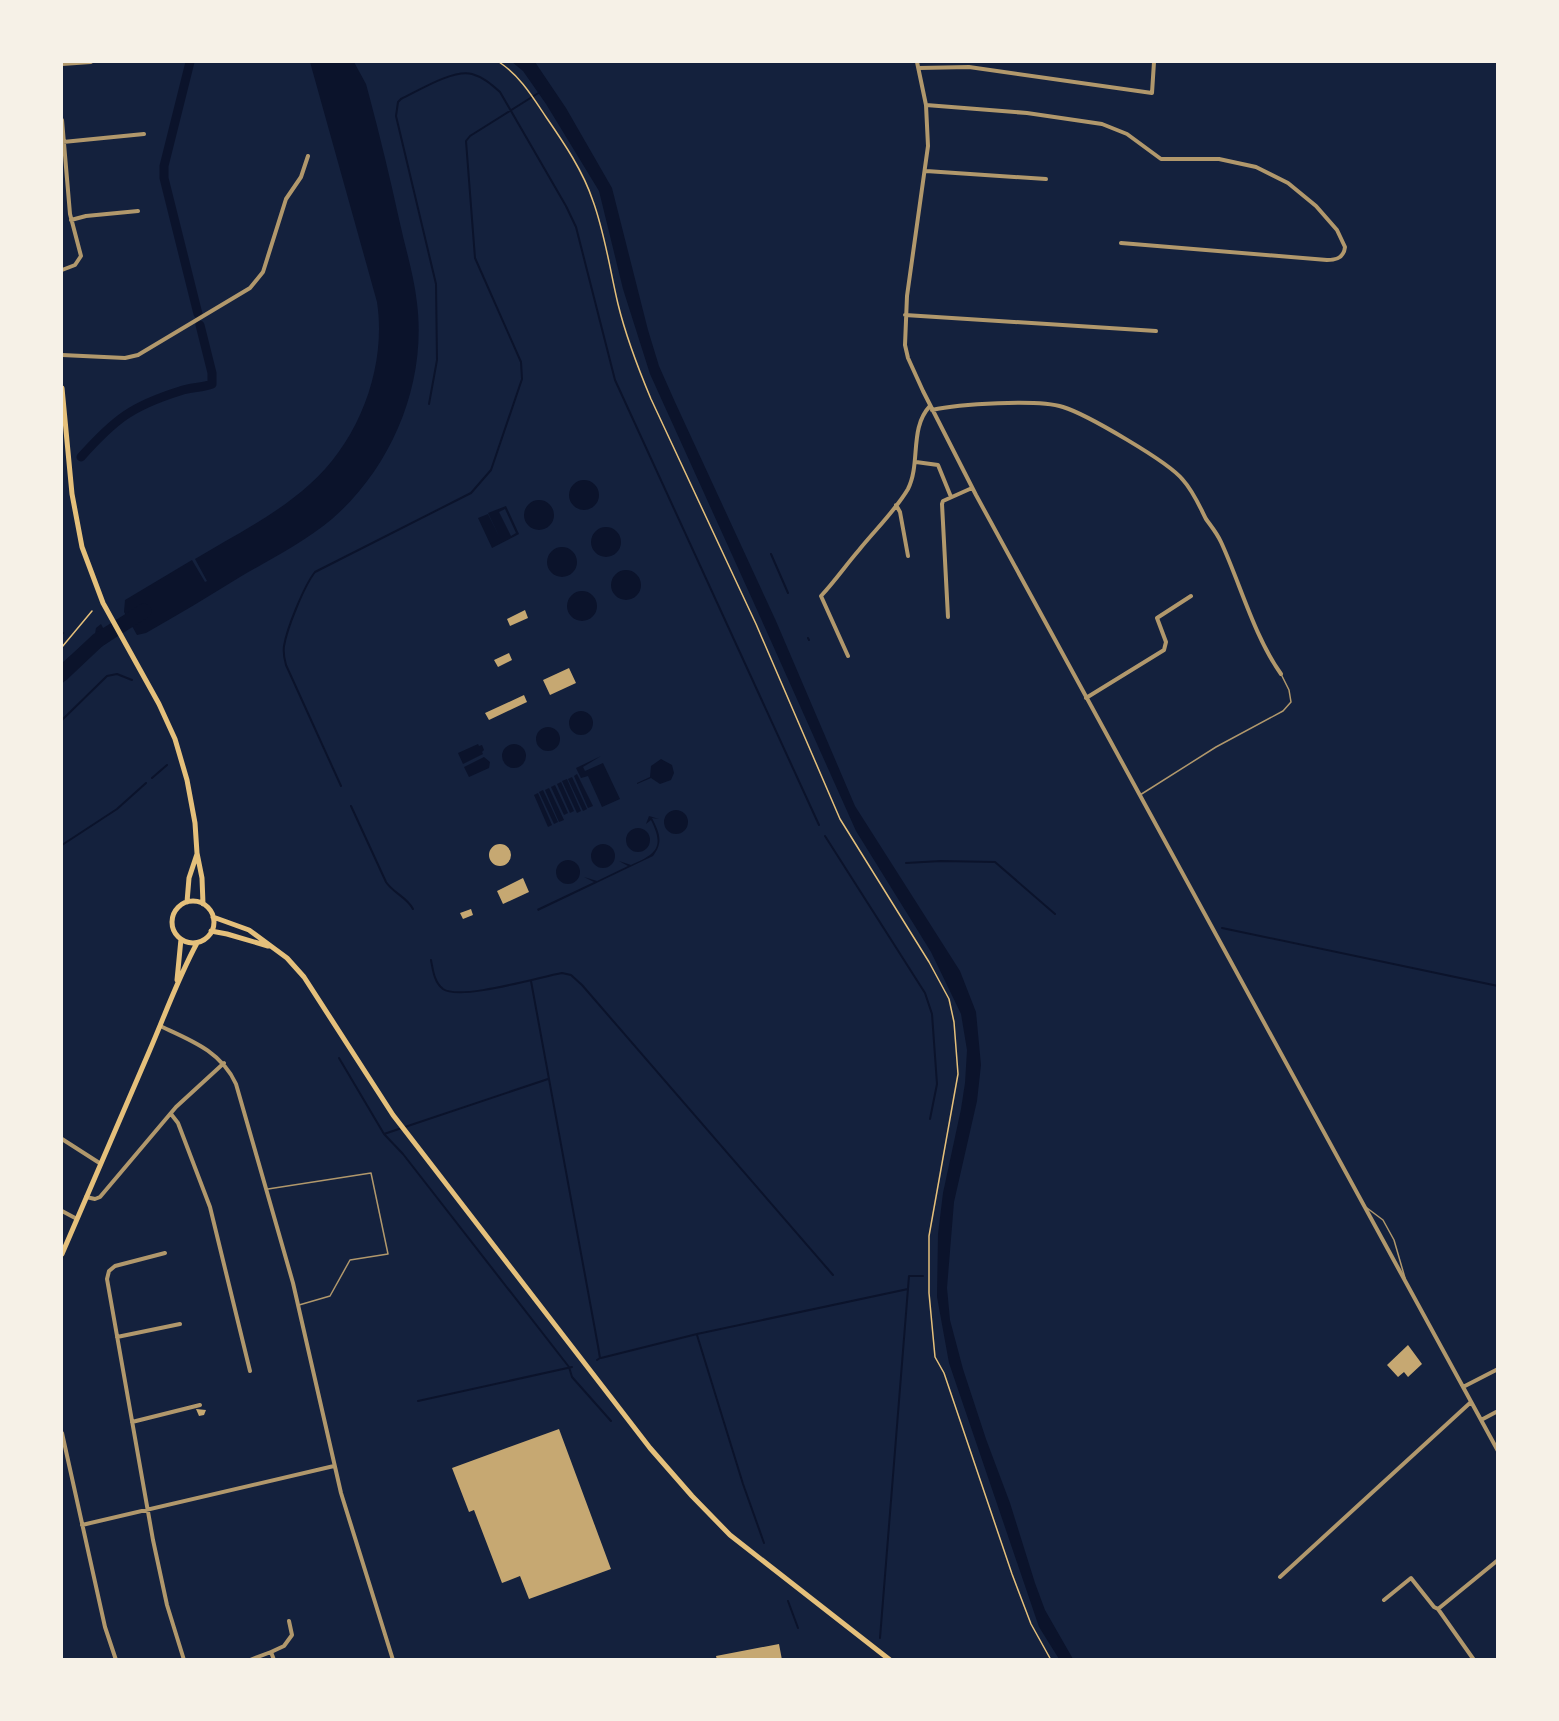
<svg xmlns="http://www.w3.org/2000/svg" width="1559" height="1721" font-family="'PT Serif',serif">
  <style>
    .water { fill: #0b132b; fill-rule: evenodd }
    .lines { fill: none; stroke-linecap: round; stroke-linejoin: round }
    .stream { stroke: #0b132b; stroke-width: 2 }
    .canal { stroke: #0b132b; stroke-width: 9 }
    .river { stroke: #0b132b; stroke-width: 15 }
    .building { fill: #c6a872 }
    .path { stroke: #e5c07b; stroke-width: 1.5 }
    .service { stroke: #b1986c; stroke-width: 1.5 }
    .minor { stroke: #b1986c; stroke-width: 4 }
    .secondary { stroke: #e5c07b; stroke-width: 5 }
  </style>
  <rect width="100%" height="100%" fill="#14213d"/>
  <path class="water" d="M310,62H354L366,84L369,95C380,136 390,178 399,219C405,247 414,275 417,303C427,383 392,467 332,519C304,542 271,559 240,577C209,596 178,615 146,633L137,635L124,612L125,600L192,560L205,582L207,581L195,559C233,536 276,515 310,484C359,441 387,367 377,302Z
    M512,62H535L566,108L612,188L648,330L659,366L675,402L776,621L855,806L960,971L976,1012L981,1065L977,1101L954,1202L947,1288L950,1320L963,1369L986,1439L1010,1503L1035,1583L1045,1610L1073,1659H1059L1039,1627L949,1363L937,1297L938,1234L943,1193L961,1109L965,1083L967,1050L961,1014L931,952L856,831L753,601L650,374L623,289L599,191L546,104L523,71Z
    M569 495a15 15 0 1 1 30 0a15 15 0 1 1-30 0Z
    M524 515a15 15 0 1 1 30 0a15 15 0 1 1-30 0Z
    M506,506L519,534L492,548L478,518L488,514L501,540L488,513ZM505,509L516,533L511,536L499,512Z
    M591 542a15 15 0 1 1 30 0a15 15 0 1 1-30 0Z
    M547 562a15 15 0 1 1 30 0a15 15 0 1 1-30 0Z
    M611 585a15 15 0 1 1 30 0a15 15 0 1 1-30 0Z
    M567 606a15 15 0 1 1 30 0a15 15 0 1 1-30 0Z
    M101,624L110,641L86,657L62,684V663L95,634L96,628Z
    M569 723a12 12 0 1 1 24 0a12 12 0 1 1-24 0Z
    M536 739a12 12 0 1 1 24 0a12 12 0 1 1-24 0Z
    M502 756a12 12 0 1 1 24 0a12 12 0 1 1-24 0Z
    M478,744L479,746L482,745L484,750L482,752L483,754L463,764L458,753Z
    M601,756L583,767L585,771L603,763L620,799L602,807L588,776L581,778L576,768Z
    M484,757L490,762L489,768L469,777L464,767Z
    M661,759L672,765L674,773L671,780L660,784L651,778L637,784V783L650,777L651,766Z
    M577,774L593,806L588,808L574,776Z
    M572,777L587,809L583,811L568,779Z
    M567,779L581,811L577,813L562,781Z
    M561,782L574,811L570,813L557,784Z
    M555,785L568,813L564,815L551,787Z
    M549,788L564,820L559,822L545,790Z
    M543,790L558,822L554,824L539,792Z
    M538,793L552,825L548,827L534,795Z
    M664 822a12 12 0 1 1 24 0a12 12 0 1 1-24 0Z
    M649,816L659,819L652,818C659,832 664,842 653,856L538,911L537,909L594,882L584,877L597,881L628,866L619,861L631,865C656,854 665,848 651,820L646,824Z
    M626 840a12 12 0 1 1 24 0a12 12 0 1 1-24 0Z
    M591 856a12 12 0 1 1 24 0a12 12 0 1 1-24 0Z
    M556 872a12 12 0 1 1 24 0a12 12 0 1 1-24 0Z"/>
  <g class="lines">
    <path class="stream" d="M429,404L437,360L436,284L396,116L398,102L401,99C418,91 453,69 472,74C483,77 491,84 500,92L566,206L576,227L615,380L819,825
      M771,554L788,593
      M62,634L63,633
      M808,638L809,640
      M62,720L107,676L117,674L132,680
      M152,778L167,765
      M341,786L286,665C284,658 283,653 284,646C287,628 304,586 315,572L471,493L491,470L522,379L521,362L475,258L466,141L470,136L540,92
      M351,806L386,882C393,893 407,897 413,909
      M825,836L925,993L932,1014L937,1084L930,1119
      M62,845L117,809L146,783
      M906,863L941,861L995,862L1055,914
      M1222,928L1498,986
      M431,960C433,970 434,982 443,989C460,1001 539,977 562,973L571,975L582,985L833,1275
      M531,981L598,1346L600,1358L597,1360
      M339,1058L384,1134L403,1154L569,1367L572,1377L611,1421
      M384,1134L548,1079
      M697,1335L743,1484L764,1543
      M601,1358L697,1334L908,1289
      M418,1401L572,1367
      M788,1601L798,1628
      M880,1638L909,1276H923"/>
    <path class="canal" d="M190,62L164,166V178L198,314
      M81,457C115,419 132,406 180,391C191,387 202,388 212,384V373L200,325"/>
    <path class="river" d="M62,674L98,640L144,611"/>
  </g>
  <path class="building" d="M525,610L528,618L510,626L507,619Z
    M509,653L512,660L498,667L494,660Z
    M569,668L576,683L550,695L543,680Z
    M524,695L527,702L489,720L485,713Z
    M489 855a11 11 0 1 1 22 0a11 11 0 1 1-22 0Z
    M523,878L529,892L503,904L497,891Z
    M471,909L473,915L463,919L460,913Z
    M1408,1345L1422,1364L1408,1377L1404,1372L1398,1377L1387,1365Z
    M196,1409L206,1410L204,1415L199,1416Z
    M559,1429L611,1569L529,1599L520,1576L502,1583L474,1510L469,1512L452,1468Z
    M779,1644L782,1660H717L716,1656Z"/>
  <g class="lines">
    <path class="path" d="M499,62C520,76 532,96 546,117C564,143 583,171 593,201C605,234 610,270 618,304C626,337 638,368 651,399L756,624L840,819L929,962L949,999L954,1022L958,1074L929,1236V1293L935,1357L944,1373L1012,1574L1031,1624L1051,1660
      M62,647L92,611"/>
    <path class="service" d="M1140,795L1216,747L1283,711L1291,702L1289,690L1281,674
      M268,1189L371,1173L388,1254L350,1260L330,1296L299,1305
      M1367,1208L1383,1220L1394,1240L1405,1278"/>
    <path class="minor" d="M917,62L926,105L928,146L907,296L905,345L908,358L923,391L976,495L1498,1451
      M62,64L91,62
      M919,68L969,67L1152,93L1154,62
      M926,105L1027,113L1102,124L1127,134L1161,159H1219L1256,167L1288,183L1316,206L1337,230L1345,247C1344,258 1336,260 1327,260L1121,243
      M62,120L70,214L81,256L75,265L62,270
      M63,142L144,134
      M926,171L1046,179
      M71,220L86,216L138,211
      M905,315L1156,331
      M62,355L125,358L138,355L250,288L263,272L286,199L301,177L308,156
      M932,410C958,404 1038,399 1063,407C1086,414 1169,462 1183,480C1193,491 1199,505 1206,519C1211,526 1217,533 1221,542C1240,583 1254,636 1281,674
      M916,462L938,465L951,497
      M896,505L900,512L908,556
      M948,617L942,504L943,501L972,488
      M848,656L821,596C835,581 846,565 859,550C875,530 895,511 908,489C921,463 909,428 930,406
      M1086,698L1164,650L1166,642L1157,618L1191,596
      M160,1026C190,1040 221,1051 236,1084L293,1283L341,1493L393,1660
      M171,1114L178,1123L210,1207L250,1371
      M62,1139L101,1164
      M86,1197L95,1199L100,1197L176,1107L224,1063
      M62,1211L77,1219
      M165,1253L115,1266L109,1271L107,1279L153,1540L167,1605L184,1660
      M117,1337L180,1324
      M1463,1387L1498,1369
      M1481,1420L1498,1411
      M132,1422L200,1405
      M62,1433L105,1627L116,1660
      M82,1525L334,1466
      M1280,1577L1471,1402
      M1384,1600L1411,1578L1434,1607L1438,1609L1474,1660
      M1438,1609L1498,1560
      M250,1660L271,1652
      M274,1660L271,1652L284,1646L292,1635L289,1621"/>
    <path class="secondary" d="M62,388L72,494L82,547L103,603L159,704L175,739L187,780L195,823L197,853L202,878L203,904
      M172 922a21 21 0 1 1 42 0a21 21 0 1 1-42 0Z
      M187,902L189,878L197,854
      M213,917L249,930L287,958L304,977L393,1115L650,1448L692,1496L730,1535L890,1660
      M211,931L227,934L268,946
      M177,980L181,939
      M62,1254C91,1187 120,1119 149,1052C165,1015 178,978 197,943"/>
  </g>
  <rect width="1559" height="1721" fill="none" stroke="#f6f1e7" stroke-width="126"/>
</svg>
